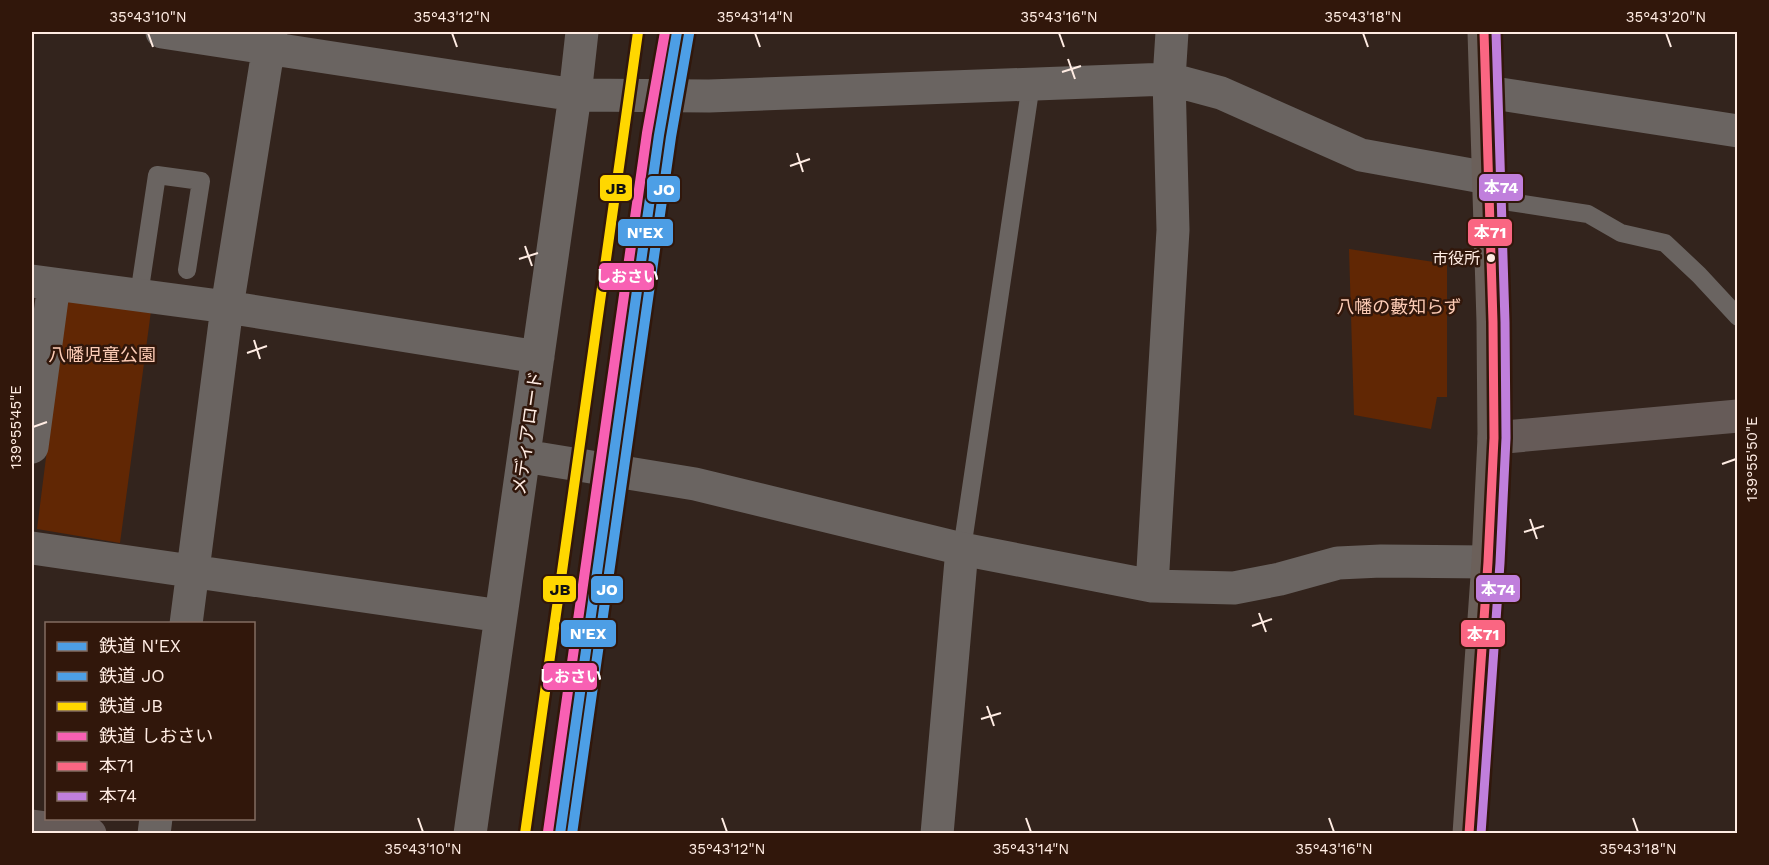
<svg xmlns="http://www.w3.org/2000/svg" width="1769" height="865" font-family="'Work Sans','Noto Sans JP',sans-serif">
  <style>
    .green { fill: #612704 }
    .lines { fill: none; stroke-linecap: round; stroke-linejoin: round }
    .lane { stroke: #6a6461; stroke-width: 18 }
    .street { stroke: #6a6461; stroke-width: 33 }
    .secondary { stroke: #665b58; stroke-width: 33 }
    .highway { stroke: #6b605a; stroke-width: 33 }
    .bus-1-casing { stroke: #31170b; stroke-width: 14 }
    .bus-2-casing { stroke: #31170b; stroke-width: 14 }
    .bus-1 { stroke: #fa6682; stroke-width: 9 }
    .bus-2 { stroke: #c07fdc; stroke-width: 9 }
    .rail-1-casing { stroke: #31170b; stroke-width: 15 }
    .rail-2-casing { stroke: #31170b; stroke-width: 15 }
    .rail-3-casing { stroke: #31170b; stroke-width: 15 }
    .rail-4-casing { stroke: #31170b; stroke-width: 15 }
    .rail-1 { stroke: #4d9ee5; stroke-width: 10 }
    .rail-2 { stroke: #4d9fe6; stroke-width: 10 }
    .rail-3 { stroke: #ffd700; stroke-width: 10 }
    .rail-4 { stroke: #f860b3; stroke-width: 10 }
    .ticks { fill: none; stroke: #ffece3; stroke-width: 2 }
    .bus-dot { fill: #ffece3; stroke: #31170b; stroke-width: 2 }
    .labels { text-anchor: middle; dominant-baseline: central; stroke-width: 5; stroke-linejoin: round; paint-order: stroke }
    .bus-label { font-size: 16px; fill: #ffece3; stroke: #31170b; text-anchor: end }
    .park-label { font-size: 18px; fill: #fdccb6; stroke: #31170b }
    .street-label { font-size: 18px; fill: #ffece3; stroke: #31170b }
    .line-badge { stroke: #31170b; stroke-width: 2 }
    .badge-label { font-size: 16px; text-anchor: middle; font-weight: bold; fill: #fff }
    .pale-badge-label { font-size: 16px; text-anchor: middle; font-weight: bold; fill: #111 }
    .neatline { fill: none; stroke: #ffece3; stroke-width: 2 }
    .ticks-label { font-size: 15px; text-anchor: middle; fill: #ffece3 }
  </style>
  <rect width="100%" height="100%" fill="#33241d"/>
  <path class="green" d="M1349,249L1447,264V397H1437L1431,429L1354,415Z
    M66,299L151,311L120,543L37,529Z"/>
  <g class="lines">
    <path class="lane" d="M1490,199L1588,214L1621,233L1665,243L1699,275L1738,317
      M139,295L157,175L201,181L187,270
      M962,549L1031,84"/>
    <path class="street" d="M162,32L575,95L709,96L1169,79L1221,93L1361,155L1488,178
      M1487,92L1738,131
      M32,281L227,307L538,357
      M32,447L54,284
      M524,456L695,484L962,549L1152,586L1234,588L1280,579L1338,563L1381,561L1488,562
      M32,548L501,616
      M1152,586L1173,230L1169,79L1172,32
      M186,624L227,307L271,32
      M154,834L156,818
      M470,834L575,95L582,32
      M937,834L962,549"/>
    <path class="secondary" d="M1494,438L1738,416
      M32,826L90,834"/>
    <path class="highway" d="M1469,834L1488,562L1494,438L1493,322L1484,32"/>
    <defs>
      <path id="bus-1" d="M1469,834L1488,562L1494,438L1493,322L1484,32"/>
      <path id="bus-2" d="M1481,834L1500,563L1506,438L1505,322L1496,32"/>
    </defs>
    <use href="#bus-1" class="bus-1-casing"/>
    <use href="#bus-2" class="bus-2-casing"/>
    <use href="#bus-1" class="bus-1"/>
    <use href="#bus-2" class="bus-2"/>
    <defs>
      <path id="rail-1" d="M560,834L659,135L677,32"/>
      <path id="rail-2" d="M572,834L671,137L689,34"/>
      <path id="rail-3" d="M525,834L638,32"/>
      <path id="rail-4" d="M548,832L647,133L665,32"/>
    </defs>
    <use href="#rail-1" class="rail-1-casing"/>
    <use href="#rail-2" class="rail-2-casing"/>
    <use href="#rail-3" class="rail-3-casing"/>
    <use href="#rail-4" class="rail-4-casing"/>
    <use href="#rail-1" class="rail-1"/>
    <use href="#rail-2" class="rail-2"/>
    <use href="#rail-3" class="rail-3"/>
    <use href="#rail-4" class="rail-4"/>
  </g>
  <path class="ticks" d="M148,33L153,47M452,33L457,47M755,33L760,47M1059,33L1064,47M1363,33L1368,47M1666,33L1671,47M1068,59L1075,79M1062,72L1081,66M797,153L803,172M790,166L810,159M525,246L532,266M519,259L538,253M254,340L260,359M247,353L267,346M33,427L47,422M1722,464L1736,459M1530,519L1537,539M1524,532L1544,526M1259,613L1266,632M1252,626L1272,619M987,706L994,726M981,719L1001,713M418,818L423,832M722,818L727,832M1026,818L1031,832M1329,818L1334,832M1633,818L1638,832"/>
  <circle class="bus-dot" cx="1491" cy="258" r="5"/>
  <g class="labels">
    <g class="bus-label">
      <text x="1480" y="258">市役所</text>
    </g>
    <g class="park-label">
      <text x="1399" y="306">八幡の藪知らず</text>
      <text x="102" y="354">八幡児童公園</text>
    </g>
    <g class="street-label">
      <text transform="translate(527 433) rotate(-82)">メディアロード</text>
    </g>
  </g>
  <g class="line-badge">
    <rect x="1478" y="173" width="46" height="29" rx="6" fill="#c07fdc"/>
    <rect x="599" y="174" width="34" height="28" rx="6" fill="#ffd700"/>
    <rect x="646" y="175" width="35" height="28" rx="6" fill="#4d9fe6"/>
    <rect x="617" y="218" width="57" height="29" rx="6" fill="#4d9ee5"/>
    <rect x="1467" y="218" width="46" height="29" rx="6" fill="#fa6682"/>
    <rect x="598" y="262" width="57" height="29" rx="6" fill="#f860b3"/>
    <rect x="1475" y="574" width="46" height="29" rx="6" fill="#c07fdc"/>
    <rect x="542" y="575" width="35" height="28" rx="6" fill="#ffd700"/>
    <rect x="590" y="575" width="34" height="29" rx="6" fill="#4d9fe6"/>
    <rect x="560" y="619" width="57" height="29" rx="6" fill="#4d9ee5"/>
    <rect x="1460" y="619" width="46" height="29" rx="6" fill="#fa6682"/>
    <rect x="542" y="662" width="56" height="29" rx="6" fill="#f860b3"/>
  </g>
  <g class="badge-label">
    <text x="1501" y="193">本74</text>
    <text x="664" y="195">JO</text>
    <text x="645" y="238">N'EX</text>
    <text x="1490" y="238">本71</text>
    <text x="627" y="282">しおさい</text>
    <text x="1498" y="595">本74</text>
    <text x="607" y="595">JO</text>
    <text x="588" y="639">N'EX</text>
    <text x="1483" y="640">本71</text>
    <text x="570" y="682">しおさい</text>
  </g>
  <g class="pale-badge-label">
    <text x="616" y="194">JB</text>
    <text x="560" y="595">JB</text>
  </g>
  <rect width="1769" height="865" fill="none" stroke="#31170b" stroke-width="66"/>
  <rect x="45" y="622" width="210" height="198" fill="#31170b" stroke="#836c61" stroke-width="1.5"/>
  <rect x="57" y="642" width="30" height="9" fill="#4d9ee5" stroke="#836c61" stroke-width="1.5"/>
  <text x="99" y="652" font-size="18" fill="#ffece3">鉄道 N'EX</text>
  <rect x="57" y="672" width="30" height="9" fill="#4d9fe6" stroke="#836c61" stroke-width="1.5"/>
  <text x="99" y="682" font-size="18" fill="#ffece3">鉄道 JO</text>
  <rect x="57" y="702" width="30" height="9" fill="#ffd700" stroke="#836c61" stroke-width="1.5"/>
  <text x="99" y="712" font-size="18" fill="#ffece3">鉄道 JB</text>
  <rect x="57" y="732" width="30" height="9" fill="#f860b3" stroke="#836c61" stroke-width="1.5"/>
  <text x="99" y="742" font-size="18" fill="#ffece3">鉄道 しおさい</text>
  <rect x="57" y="762" width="30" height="9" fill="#fa6682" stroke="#836c61" stroke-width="1.5"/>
  <text x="99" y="772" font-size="18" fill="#ffece3">本71</text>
  <rect x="57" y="792" width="30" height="9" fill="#c07fdc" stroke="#836c61" stroke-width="1.5"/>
  <text x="99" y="802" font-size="18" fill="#ffece3">本74</text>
  <rect x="33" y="33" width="1703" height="799" class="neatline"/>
  <g class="ticks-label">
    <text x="148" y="22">35°43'10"N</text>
    <text x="452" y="22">35°43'12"N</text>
    <text x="755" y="22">35°43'14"N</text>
    <text x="1059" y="22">35°43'16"N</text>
    <text x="1363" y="22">35°43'18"N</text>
    <text x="1666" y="22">35°43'20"N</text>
    <text transform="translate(16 427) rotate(-90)" y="5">139°55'45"E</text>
    <text transform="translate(1752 459) rotate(-90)" y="5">139°55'50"E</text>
    <text x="423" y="854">35°43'10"N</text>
    <text x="727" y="854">35°43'12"N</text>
    <text x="1031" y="854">35°43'14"N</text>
    <text x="1334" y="854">35°43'16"N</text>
    <text x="1638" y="854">35°43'18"N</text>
  </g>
</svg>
